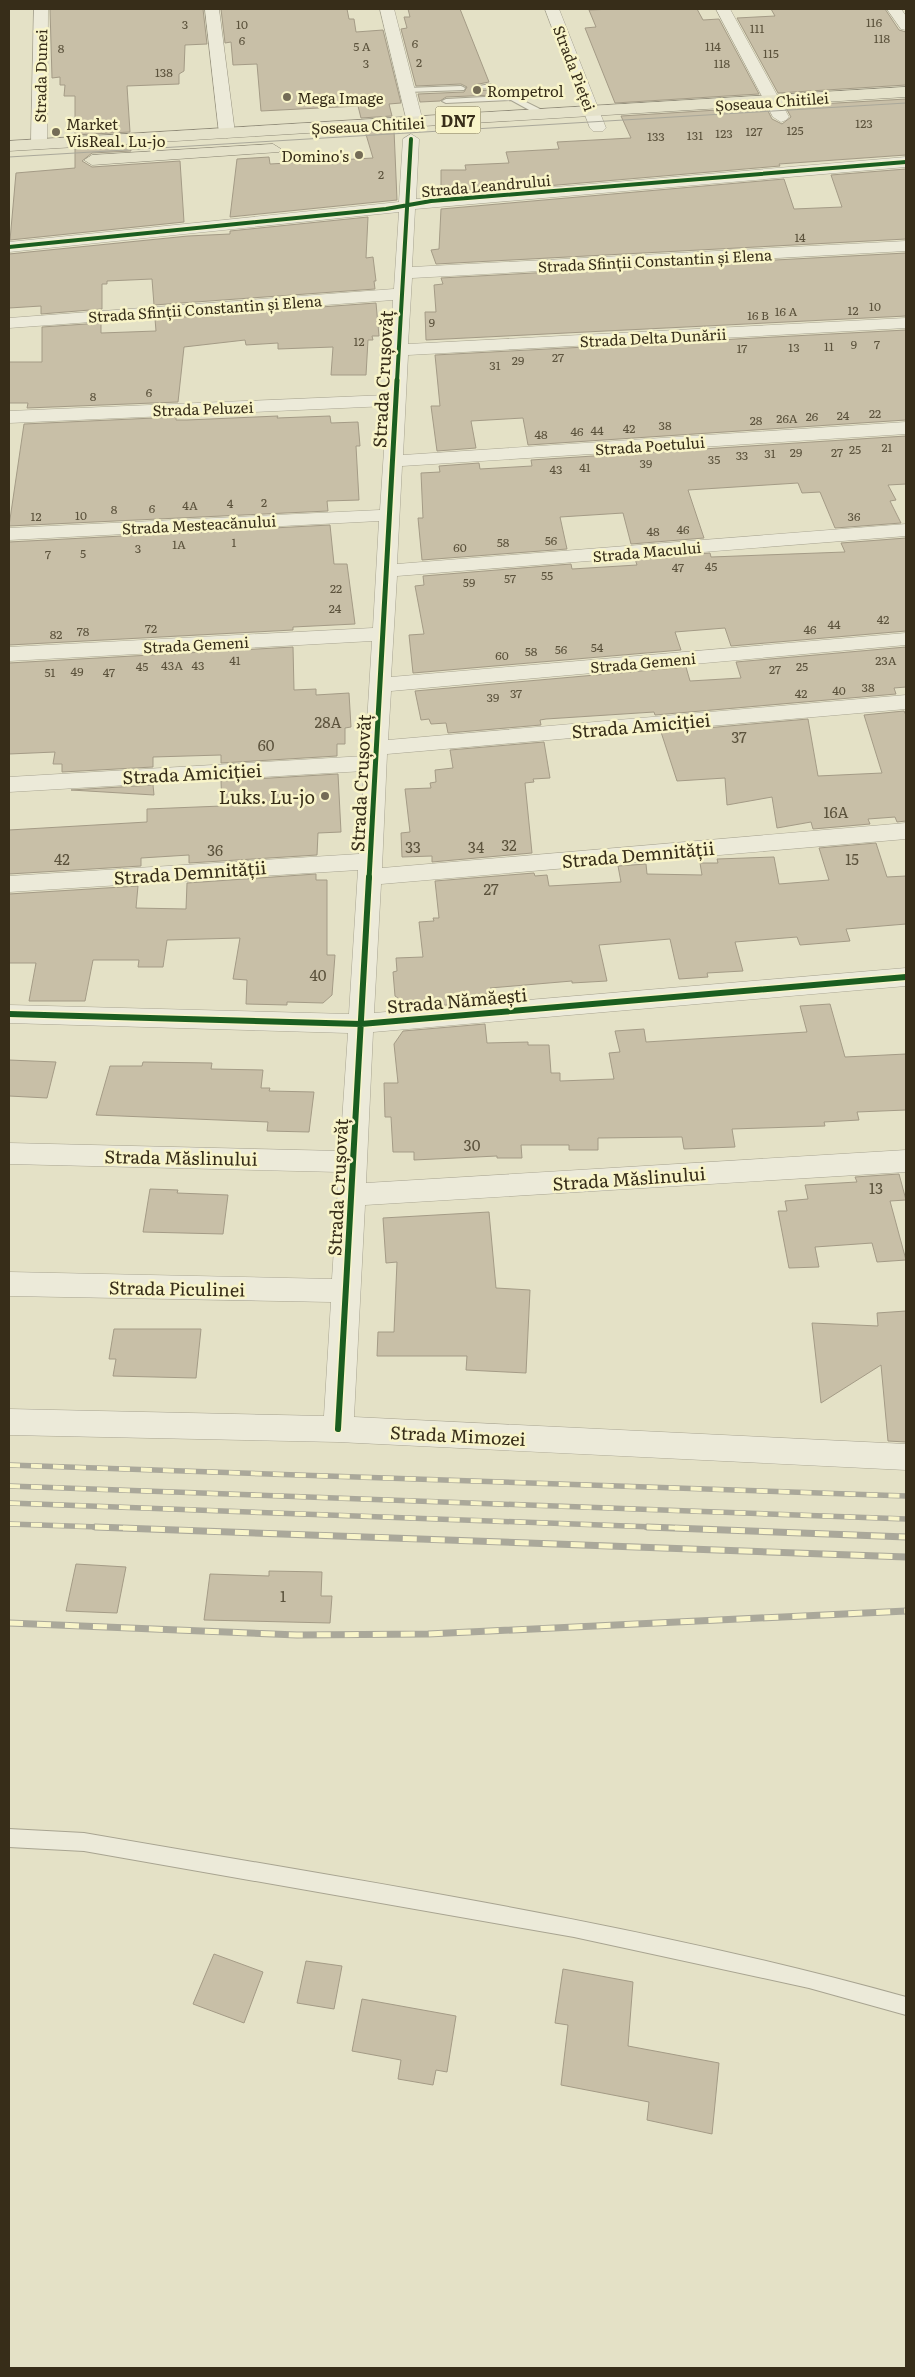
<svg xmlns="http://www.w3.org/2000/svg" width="915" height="2377" font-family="Literata,serif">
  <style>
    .building { fill: #c8bfa7; stroke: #a49b86 }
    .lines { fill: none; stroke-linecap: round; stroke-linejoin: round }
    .lane-casing { stroke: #a8a491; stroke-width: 2 }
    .street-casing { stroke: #a8a491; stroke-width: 1 }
    .secondary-casing { stroke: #989380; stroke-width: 1 }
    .primary-casing { stroke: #8e8977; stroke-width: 1 }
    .lane { fill: #ecead9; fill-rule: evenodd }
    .street { fill: #ecead9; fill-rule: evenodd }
    .secondary { fill: #ecead9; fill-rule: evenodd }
    .primary { fill: #e4e1c9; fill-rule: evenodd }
    .tram { stroke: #aaa89a; stroke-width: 1 }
    .rail-far1-casing { stroke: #aaa89a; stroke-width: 5.5 }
    .rail-casing { stroke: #aaa89a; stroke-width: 7 }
    .rail-far1 { stroke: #f8f4c9; stroke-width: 4; stroke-dasharray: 11; stroke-linecap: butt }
    .rail { stroke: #f8f4c9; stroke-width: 5; stroke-dasharray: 14; stroke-linecap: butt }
    .cycleway-far2-casing { stroke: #f8f4c9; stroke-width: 5.5 }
    .cycleway-far1-casing { stroke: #f8f4c9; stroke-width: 8 }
    .cycleway-casing { stroke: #f8f4c9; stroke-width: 9 }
    .cycleway-far2 { stroke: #1b5e20; stroke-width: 4 }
    .cycleway-far1 { stroke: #1b5e20; stroke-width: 5 }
    .cycleway { stroke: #1b5e20; stroke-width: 6 }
    .poi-dot { fill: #746c56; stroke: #f8f4c9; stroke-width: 2 }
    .labels { text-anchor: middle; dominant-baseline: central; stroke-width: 5; stroke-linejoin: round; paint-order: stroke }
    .far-number-label { font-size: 12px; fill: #5b523c }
    .far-street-label { font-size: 15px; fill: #372d19; stroke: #f8f4c9 }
    .far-poi-label { font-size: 15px; fill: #372d19; stroke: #f8f4c9; text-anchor: start }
    .number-label { font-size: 15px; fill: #5b523c }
    .shield { fill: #f8f4c9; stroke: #71694e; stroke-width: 1 }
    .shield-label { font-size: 16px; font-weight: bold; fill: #372d19 }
    .street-label { font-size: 18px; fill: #372d19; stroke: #f8f4c9 }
    .poi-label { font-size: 18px; fill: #372d19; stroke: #f8f4c9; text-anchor: end }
  </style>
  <rect width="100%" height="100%" fill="#e4e1c6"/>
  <path class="building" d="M50,9H203L207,44L185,45L184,71L179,74V84L127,86L130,132L75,135V96H64L65,85H60V77L52,78Z
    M221,9H347L349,19H354L356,32L383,30L401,103L389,104L392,116L361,118L358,106L261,111L257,64L233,65L231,42L225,43Z
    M408,9H460L489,82L474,85L472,88L478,91L489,90L494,95L446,97L440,101L420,102L418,94L464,92L467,87L461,84L416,86L401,29L407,28L404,17H410Z
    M614,9H697L703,20L719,19L759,94L615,103L585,28L596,27L589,10Z
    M771,9H885L899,30L906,32V85L778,93L737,18L775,16Z
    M906,99V155L779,164L780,166L441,195V170H466L465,165L509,163L506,152L559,149L557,142L631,138L621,116L766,107L772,119L782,124L791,117L785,106Z
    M394,130L397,200L230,217L237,159L269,157L270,164L373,158L365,131Z
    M130,146L131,151L92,153L82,161L92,167L180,161L184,222L10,240L16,173L75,168V149Z
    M906,169V239L436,264L431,250L439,249L441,209L784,179L794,209L842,207L831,175Z
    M368,217L366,258L373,257L376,281H374L375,289L154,305L152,279L107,281V284H102V309L41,314V306L9,308V254L188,236L230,234V231Z
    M906,253V316L426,340L425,312H436L434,285L443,284L441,278Z
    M376,303L379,336H372L373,340H368L366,375H331L333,347L278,349V343L246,345L245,340L184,347L178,402L27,408L28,403H9V362H42V327L101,323V333L156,331L155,319Z
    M906,330V420L528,445L523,418L471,421L476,448L437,451L431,406H440L435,355Z
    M278,416L277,418L330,416L331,423L358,422L360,446H356L359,500L327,501L328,511L9,526L24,424L176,417V420H187Z
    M906,436V484L888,485L896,500L890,501L901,523L835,528L820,492L802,493L798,483L688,490L704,538L631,544L623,513L560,517L567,549L422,560L418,518H423L421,473L440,472L439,466L479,463L480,469L532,466L531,460Z
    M330,525L334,564H347L355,624L293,627V630L9,645V542Z
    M906,538V631L731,646L725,628L675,632L681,650L413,673L409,635L424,634L415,586L424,585L423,576L571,564L572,569L637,565L635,559L710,553L711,557L845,552L841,543Z
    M293,647L294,690L316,689V695L349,693L351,727L345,728V744H337V756L221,763V755L153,757V767L62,772V764H53L55,752L9,754V663Z
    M906,647V687L894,688L896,694L655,715L654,712L546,719L540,720L541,725L448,733L446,723L431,724L429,719L421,720L415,691L686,667L690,681L741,678L736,662Z
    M904,711L906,715V821L897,822L895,817L868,819L870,824L813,829L811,822L777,828L772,797L727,805L725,778L677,781L661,732L808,719L818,776L882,773L864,715Z
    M544,742L550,778L533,779L534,782L525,783L532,853L432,862V856L402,857L401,833L410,832L405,789L431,788L430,783L436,782L435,770L453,768L450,750Z
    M338,774L341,832L318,833L317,855L189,863V855L141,858V866L9,874V830L147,822V809L222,806L221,781Z
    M153,785L154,795L71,790Z
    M876,843L887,877L906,876V924L846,929L850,941L800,945L797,937L735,942L743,971L707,973L708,977L679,979L670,939L599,945L607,981L572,983V981L490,988L491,994H481L482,1002L412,1008L395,996L393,972L397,971L396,958L423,957L419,922L434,921L433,918H439L435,881L534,873L535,876L547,875L549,886L621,882L618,866L646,864L647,874L702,875L700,863H718L717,859L774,857L779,884L829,880L819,848Z
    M316,874V880H327V955H335L332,995L323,1003L287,1002V1005L246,1004L247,980L233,979L240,938L167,940L163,967H138L139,960H93L85,1001H29L36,963H9V894L138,886L136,908L186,909L187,883Z
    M830,1004L845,1057L906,1054V1110L857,1112L859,1120L824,1122L825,1126L732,1129L735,1147L684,1149L682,1137L598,1138V1150H569V1145H521L522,1158H497V1156L414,1160V1152H393L391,1117H385L384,1083H398L394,1044L403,1031L485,1024L487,1043L528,1042V1045H549L551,1073H560V1081L614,1079L609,1053L620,1052L615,1031L644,1029L646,1042L807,1032L800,1006Z
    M9,1060L56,1062L47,1098L9,1096Z
    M143,1062L212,1063L211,1069L263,1070L261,1088H270L269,1091L314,1092L309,1132L267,1131L268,1122L96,1115L110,1066H142Z
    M899,1174L906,1200L890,1201L906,1260L877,1262L872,1243L815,1247L819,1267L789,1268L778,1211H787L785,1201L808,1199L805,1185L857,1182L855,1177Z
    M150,1189L178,1190L177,1193L228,1195L223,1234L143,1232Z
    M489,1212L496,1288L530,1290L526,1373L466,1370L467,1356H377L378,1332H394L397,1262L386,1263L383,1218Z
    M906,1311V1442L888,1441L881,1365L821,1403L812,1323L878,1326L877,1313Z
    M114,1329H201L196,1378L113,1376L116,1359H109Z
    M76,1564L126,1567L117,1613L66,1611Z
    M269,1571L322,1572L321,1596H332L330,1623L204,1620L210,1574L269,1576Z
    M214,1954L263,1972L244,2023L193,2004Z
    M306,1961L342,1966L334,2009L297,2003Z
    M563,1969L633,1982L628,2046L719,2063L712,2134L647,2120L649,2102L561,2085L568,2025L555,2023Z
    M362,1999L456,2016L447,2072L436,2070L433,2085L398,2079L401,2060L352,2051Z"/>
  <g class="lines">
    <defs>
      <path id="lane" d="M490,84L548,113L549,115L542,117L511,100L446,103L442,101L446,99L504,96L489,88L478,89L474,87Z
        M461,86L465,88L464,90L407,92L403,90L407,88Z
        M9,1829L84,1833C359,1881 637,1922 906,1997V2015L809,1988L574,1937L84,1851L9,1847Z"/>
      <path id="street" d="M34,9H48L47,144L39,149L31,144Z
        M380,9H394L423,122L420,125L415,127L407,122Z
        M545,9H559L606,128L603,131H593L590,128Z
        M716,9H730L789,117L786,120L781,122L773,117Z
        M887,9H901L906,16V30L901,29Z
        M411,134L419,139L416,199L906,157V167L415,209L412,267L906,241V251L412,278L408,344L906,318V328L408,355L403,455L906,422V434L402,466L397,564L906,524V536L397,576L391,677L906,633V645L391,691L388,740L906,695V709L387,754L382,868L906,823V839L381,884L374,1013L906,968V986L373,1032L366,1183L906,1150V1172L365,1205L354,1417L906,1444V1470L338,1442L9,1435V1409L324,1416L331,1302L9,1296V1272L332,1279L339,1172L9,1164V1143L340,1151L348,1033L9,1023V1005L349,1014L358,870L9,892V876L359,854L364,771L9,792V777L365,756L372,641L9,661V647L373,628L379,521L9,540V528L380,510L387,406L9,423V411L387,395L393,300L9,328V318L394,289L399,212L9,252V242L399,202L403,139Z"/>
      <path id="secondary" d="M205,9H219L235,133L227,138L219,133Z"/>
      <path id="primary" d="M906,87V97L9,151V141Z
        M273,144L281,149L279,152L92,165L84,160L92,155Z"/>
    </defs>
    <use href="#lane" class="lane-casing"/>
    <use href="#street" class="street-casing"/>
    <use href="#secondary" class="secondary-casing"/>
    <use href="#primary" class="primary-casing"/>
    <use href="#lane" class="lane"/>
    <use href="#street" class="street"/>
    <use href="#secondary" class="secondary"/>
    <use href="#primary" class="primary"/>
    <path class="tram" d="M9,157L906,103"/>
    <defs>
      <path id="rail-far1" d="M9,1465L906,1496
        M9,1486L906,1519
        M9,1503L680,1528
        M9,1524L129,1528"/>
      <path id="rail" d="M95,1527L906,1557
        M647,1527L906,1537
        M9,1623L297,1635L428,1634L906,1611"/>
    </defs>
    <use href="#rail-far1" class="rail-far1-casing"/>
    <use href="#rail" class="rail-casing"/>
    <use href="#rail-far1" class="rail-far1"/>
    <use href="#rail" class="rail"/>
    <defs>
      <path id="cycleway-far2" d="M9,247L386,209L431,201L906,162
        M397,381L411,139"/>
      <path id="cycleway-far1" d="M369,879L397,380"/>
      <path id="cycleway" d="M9,1014L361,1024L906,977
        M338,1429L369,877"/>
    </defs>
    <use href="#cycleway-far2" class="cycleway-far2-casing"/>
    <use href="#cycleway-far1" class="cycleway-far1-casing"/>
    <use href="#cycleway" class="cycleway-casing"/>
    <use href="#cycleway-far2" class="cycleway-far2"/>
    <use href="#cycleway-far1" class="cycleway-far1"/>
    <use href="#cycleway" class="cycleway"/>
  </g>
  <g class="poi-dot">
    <circle cx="477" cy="90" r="5"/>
    <circle cx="287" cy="97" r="5"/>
    <circle cx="56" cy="132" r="5"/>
    <circle cx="359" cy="155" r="5"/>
    <circle cx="325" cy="796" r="5"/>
  </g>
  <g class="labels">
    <g class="far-number-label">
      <text x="874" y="22">116</text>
      <text x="185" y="24">3</text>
      <text x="242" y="24">10</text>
      <text x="757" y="28">111</text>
      <text x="882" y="38">118</text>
      <text x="242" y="40">6</text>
      <text x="415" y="43">6</text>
      <text x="362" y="46">5 A</text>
      <text x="713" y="46">114</text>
      <text x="61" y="48">8</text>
      <text x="771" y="53">115</text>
      <text x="419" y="62">2</text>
      <text x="366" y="63">3</text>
      <text x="722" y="63">118</text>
      <text x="164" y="72">138</text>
      <text x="864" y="123">123</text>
      <text x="795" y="130">125</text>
      <text x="754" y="131">127</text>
      <text x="724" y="133">123</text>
      <text x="695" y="135">131</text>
      <text x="656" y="136">133</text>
      <text x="381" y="174">2</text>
      <text x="800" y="237">14</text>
      <text x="875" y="306">10</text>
      <text x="853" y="310">12</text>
      <text x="786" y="311">16 A</text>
      <text x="758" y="315">16 B</text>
      <text x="432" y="322">9</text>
      <text x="359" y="341">12</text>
      <text x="854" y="344">9</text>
      <text x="877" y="344">7</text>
      <text x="829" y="346">11</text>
      <text x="794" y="347">13</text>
      <text x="742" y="348">17</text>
      <text x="558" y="357">27</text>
      <text x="518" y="360">29</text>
      <text x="495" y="365">31</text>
      <text x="149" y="392">6</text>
      <text x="93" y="396">8</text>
      <text x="875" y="413">22</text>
      <text x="843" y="415">24</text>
      <text x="812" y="416">26</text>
      <text x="787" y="418">26A</text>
      <text x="756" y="420">28</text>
      <text x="665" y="425">38</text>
      <text x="629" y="428">42</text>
      <text x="597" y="430">44</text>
      <text x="577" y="431">46</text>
      <text x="541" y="434">48</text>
      <text x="887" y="447">21</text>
      <text x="855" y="449">25</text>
      <text x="796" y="452">29</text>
      <text x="837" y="452">27</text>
      <text x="770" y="453">31</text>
      <text x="742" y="455">33</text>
      <text x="714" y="459">35</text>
      <text x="646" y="463">39</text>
      <text x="585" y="467">41</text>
      <text x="556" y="469">43</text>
      <text x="264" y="502">2</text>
      <text x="230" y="503">4</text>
      <text x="190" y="505">4A</text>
      <text x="152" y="508">6</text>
      <text x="114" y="509">8</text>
      <text x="81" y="515">10</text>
      <text x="36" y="516">12</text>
      <text x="854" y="516">36</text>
      <text x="683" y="529">46</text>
      <text x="653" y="531">48</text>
      <text x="551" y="540">56</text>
      <text x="234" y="542">1</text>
      <text x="503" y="542">58</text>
      <text x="179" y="544">1A</text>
      <text x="460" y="547">60</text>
      <text x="138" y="548">3</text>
      <text x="83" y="553">5</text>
      <text x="48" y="554">7</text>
      <text x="711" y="566">45</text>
      <text x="678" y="567">47</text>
      <text x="547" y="575">55</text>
      <text x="510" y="578">57</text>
      <text x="469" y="582">59</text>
      <text x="336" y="588">22</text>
      <text x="335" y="608">24</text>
      <text x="883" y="619">42</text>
      <text x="834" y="624">44</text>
      <text x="151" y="628">72</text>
      <text x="810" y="629">46</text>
      <text x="83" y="631">78</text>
      <text x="56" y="634">82</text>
      <text x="597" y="647">54</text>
      <text x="561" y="649">56</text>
      <text x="531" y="651">58</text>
      <text x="502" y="655">60</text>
      <text x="235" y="660">41</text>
      <text x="886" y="660">23A</text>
      <text x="172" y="665">43A</text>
      <text x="198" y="665">43</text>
      <text x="142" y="666">45</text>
      <text x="802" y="666">25</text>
      <text x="775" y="669">27</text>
      <text x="77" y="671">49</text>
      <text x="50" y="672">51</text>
      <text x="109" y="672">47</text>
      <text x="868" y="687">38</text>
      <text x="839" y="690">40</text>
      <text x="516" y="693">37</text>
      <text x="801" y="693">42</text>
      <text x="493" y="697">39</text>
    </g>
    <g class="far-street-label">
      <text transform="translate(575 68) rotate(69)">Strada Pieței</text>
      <text transform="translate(40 76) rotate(-89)">Strada Dunei</text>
      <text transform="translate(772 101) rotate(-4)">Șoseaua Chitilei</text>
      <text transform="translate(368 125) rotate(-3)">Șoseaua Chitilei</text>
      <text transform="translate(486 185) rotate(-5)">Strada Leandrului</text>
      <text transform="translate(655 260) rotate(-3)">Strada Sfinții Constantin și Elena</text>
      <text transform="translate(205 308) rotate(-4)">Strada Sfinții Constantin și Elena</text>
      <text transform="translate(653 337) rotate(-3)">Strada Delta Dunării</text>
      <text transform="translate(203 408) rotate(-2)">Strada Peluzei</text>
      <text transform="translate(650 445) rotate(-4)">Strada Poetului</text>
      <text transform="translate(199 524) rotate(-3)">Strada Mesteacănului</text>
      <text transform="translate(647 551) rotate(-5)">Strada Macului</text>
      <text transform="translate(196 644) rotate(-3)">Strada Gemeni</text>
      <text transform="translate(643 662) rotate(-5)">Strada Gemeni</text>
    </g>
    <g class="far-poi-label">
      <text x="487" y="90">Rompetrol</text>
      <text x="297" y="97">Mega Image</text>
      <text x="66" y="123">Market<tspan x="66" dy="17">VisReal. Lu-jo</tspan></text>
      <text x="349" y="155" text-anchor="end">Domino's</text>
    </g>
    <g class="number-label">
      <text x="328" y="721">28A</text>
      <text x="739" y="736">37</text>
      <text x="266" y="744">60</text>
      <text x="836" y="811">16A</text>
      <text x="509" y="844">32</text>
      <text x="413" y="846">33</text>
      <text x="476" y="846">34</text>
      <text x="215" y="849">36</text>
      <text x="62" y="858">42</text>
      <text x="852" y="858">15</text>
      <text x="491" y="888">27</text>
      <text x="318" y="974">40</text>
      <text x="472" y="1144">30</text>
      <text x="876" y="1187">13</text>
      <text x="283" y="1595">1</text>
    </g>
    <rect class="shield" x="435.5" y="106.5" width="45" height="27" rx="4"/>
    <g class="shield-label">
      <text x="458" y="120">DN7</text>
    </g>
    <g class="street-label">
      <text transform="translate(382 379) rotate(-87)">Strada Crușovăț</text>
      <text transform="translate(641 725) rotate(-5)">Strada Amiciției</text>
      <text transform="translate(192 773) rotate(-3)">Strada Amiciției</text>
      <text transform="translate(360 783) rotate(-87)">Strada Crușovăț</text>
      <text transform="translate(638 854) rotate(-5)">Strada Demnității</text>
      <text transform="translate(190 872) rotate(-4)">Strada Demnității</text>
      <text transform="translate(457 1000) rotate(-5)">Strada Nămăești</text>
      <text transform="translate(181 1157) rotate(1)">Strada Măslinului</text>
      <text transform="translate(629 1178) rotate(-4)">Strada Măslinului</text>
      <text transform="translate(337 1187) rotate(-87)">Strada Crușovăț</text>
      <text transform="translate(177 1288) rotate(1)">Strada Piculinei</text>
      <text transform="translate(458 1435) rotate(3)">Strada Mimozei</text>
    </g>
    <g class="poi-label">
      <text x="315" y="796">Luks. Lu-jo</text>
    </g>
  </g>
  <rect width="915" height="2377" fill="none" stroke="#372d19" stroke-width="20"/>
</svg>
